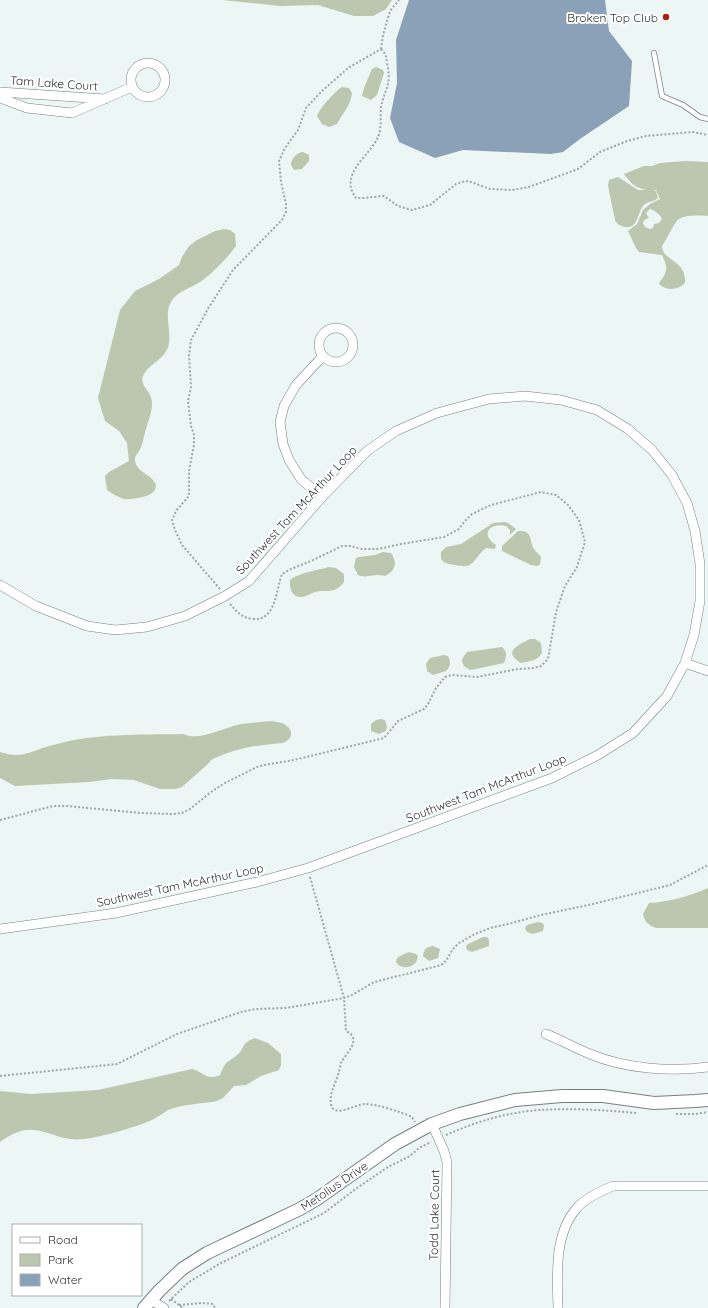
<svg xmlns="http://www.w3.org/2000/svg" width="708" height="1308" font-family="Quicksand,sans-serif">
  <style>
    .green { fill: #bdc6ae; fill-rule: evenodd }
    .water { fill: #8aa1b8 }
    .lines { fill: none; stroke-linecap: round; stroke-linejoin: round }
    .lane-casing { stroke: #76807e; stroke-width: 6 }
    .street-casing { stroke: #76807e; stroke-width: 10 }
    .secondary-casing { stroke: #76807e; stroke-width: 14 }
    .path { stroke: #9ea6a5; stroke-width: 2; stroke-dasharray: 2 2; stroke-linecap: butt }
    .lane { stroke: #fff; stroke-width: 4.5 }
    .street { stroke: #fff; stroke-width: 9 }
    .secondary { stroke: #fff; stroke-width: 12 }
    .poi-dot { fill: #ad1d0f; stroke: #fff; stroke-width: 1.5 }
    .labels { text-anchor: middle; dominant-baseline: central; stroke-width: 4; stroke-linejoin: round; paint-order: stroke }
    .poi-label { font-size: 12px; fill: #2d3131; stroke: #fff; text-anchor: end }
    .street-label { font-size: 12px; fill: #2d3131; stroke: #fff }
  </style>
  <rect width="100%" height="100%" fill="#ecf7f5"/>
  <path class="green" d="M222,0H392L386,9L373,16H354L318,5L280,6Z
    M376,67L383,70L384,73L377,95L371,100L362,96L364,88L372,69Z
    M342,87L349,88L352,93C351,105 342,114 337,124L329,127L322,124L317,116C320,108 336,90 342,87Z
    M303,152L309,155V161L302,169L294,170L291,165C291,159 297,152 303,152Z
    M685,161L708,162V216C699,216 687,214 679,219C675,221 666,241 662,246C662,261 687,260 685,283C678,290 668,291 660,285L659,283C668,272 668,267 662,255L639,252L636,248L628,231L637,224L643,210L650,204L660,199L656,190H653L656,191L658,198C654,202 648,201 644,205C637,212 639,229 625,227C620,226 617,224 615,220L608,186L609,180L618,177L638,190H646C635,187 632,185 624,174L644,166H652L660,163ZM650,209C654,210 661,215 662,219L659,223L654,224L653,228L650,229L645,227L643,223L644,220L649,218L646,213Z
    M224,229L230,230L235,234L236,246C227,258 216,270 204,279C195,287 181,289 173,299C163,311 171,328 169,343C167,359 149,363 143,376C139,386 152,391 152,403C152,412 149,418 147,426C144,433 144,440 141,447C140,452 134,455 135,461C137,473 152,474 156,485C156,488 155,491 152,493C148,497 129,500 124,499C118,497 112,494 107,490L105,476L109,472L129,461L127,443L119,431L105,421L98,398L120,310L135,291L159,279L179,265L182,257L189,246L197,240L215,231Z
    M505,522L508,523L516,529L510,535V530L506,526C489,522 480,535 496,545L495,549L486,548C473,558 475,570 456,565C449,564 445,564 441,559V552L446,547L461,544L493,523Z
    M518,531C533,530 529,540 534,549C536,552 539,554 541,557L540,564L538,566L531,565L502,551V546Z
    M383,552L391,553C398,563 395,571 385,576C374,573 367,579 358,575L354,567L356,558L359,557L375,555Z
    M329,567L336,568L344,574V582C334,595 327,589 315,592C312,593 309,595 306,596C294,600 289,591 290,580C298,573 319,570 329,567Z
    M530,639H535L541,643L542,653C537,661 530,661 521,663C502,652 518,645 530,639Z
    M502,647C508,652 506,657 504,663L471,670C465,668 462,665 462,659L467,652Z
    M444,655L448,656C451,661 451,667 446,671L433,675L427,671L426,664L430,658Z
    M381,719L385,720L387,727L386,731L379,734L371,731V724L376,720Z
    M272,721C275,722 279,722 282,723C293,728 295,738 283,743C253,746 238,747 211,760L209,763L182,787L176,789H160L134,780L112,779L89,782L15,786L0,778V752C22,760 33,750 53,745C96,733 139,735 184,734C198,742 225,727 241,724C251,723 262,722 272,721Z
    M708,888V928H656C648,925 645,922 643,914L649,903C669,902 690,896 708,888Z
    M538,922L542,923L544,925L543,931L532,934L526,931L525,928L527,925Z
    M483,937H487L489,940V946L472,952L467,950L466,946L468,944Z
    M433,946L440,949L438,958L429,961L423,956C424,949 426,947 433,946Z
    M409,952L416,954L418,956C417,966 407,970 398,965L396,962L397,958L402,955Z
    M255,1038L268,1043L281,1054V1065L279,1070L261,1076L246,1085L234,1086L223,1098L217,1101C201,1104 183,1104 168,1110C163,1113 158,1117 152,1120C136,1127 102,1137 84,1139C50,1143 37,1114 0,1142V1091L31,1094L98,1090L192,1069C204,1072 206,1081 220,1075C226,1061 225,1064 236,1056C245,1050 240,1043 255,1038Z"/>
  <path class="water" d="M409,0H605L609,31L632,61L629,106L580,139L563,152L551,154L463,150L435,158L399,142L390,118L397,83L396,40Z"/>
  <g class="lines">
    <defs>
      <path id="lane" d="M654,53L662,96L683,105L700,117L708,119"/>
      <path id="street" d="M131 80a17 17 0 1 1 34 0a17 17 0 1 1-34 0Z
        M0,92L105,99
        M0,98L27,108L72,113L132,87
        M319 345a17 17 0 1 1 34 0a17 17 0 1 1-34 0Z
        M322,497L301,479L289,460L283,444L280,422L284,406L296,385L323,356
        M0,585L36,606L87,626L115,630L147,627L185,616L225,596L249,581L322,497L367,451L396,431L437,413L489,399L525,396L561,400L597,410L628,429L652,450L672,475L687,503L695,531L700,564V601L694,635L685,663L667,696L633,733L598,755L552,778L308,868L257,882L116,913L0,929
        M685,663L708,671
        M546,1034C561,1040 575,1048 590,1054C626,1069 670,1072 708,1067
        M432,1124L444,1151L447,1162L445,1308
        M151,1300L164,1308
        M558,1308C557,1276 554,1233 577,1208C585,1198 601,1191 613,1186H708"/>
      <path id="secondary" d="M144,1308L159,1291L182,1269L207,1253L300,1209L317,1199L395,1144L432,1124L460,1114L515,1100L562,1096H603L654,1103L695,1101L708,1100"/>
    </defs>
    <use href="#lane" class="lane-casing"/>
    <use href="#street" class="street-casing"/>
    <use href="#secondary" class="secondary-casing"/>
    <path class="path" d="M381,49C386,54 386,56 387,63C392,84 385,88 381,107C380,116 382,129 378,137C370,156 338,174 356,198H363L384,196L398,206L412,210L430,205L456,184L465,181L471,182L490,189L512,190L529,187L578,169L600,152L627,141L646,136L693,132L708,135
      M381,49L383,35L390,11L399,0
      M220,589L182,545L175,530L172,520L176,511L189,496V471L194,445V435L191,426L188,401L191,387L189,356L191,340L209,307L233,270L282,220L286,212V204L281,182L279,161L285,148L298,130L306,108L321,92L348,68L381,49
      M0,820L53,806H67L141,813L173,814L182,813L190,809L211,792L225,783L257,767L264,765L294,760L384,738L398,721L424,709L428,704L436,688L445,677L453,675L477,677L518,669L534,668L541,666L548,659L556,612L565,586L577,567L585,542L579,520L568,505L556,495L541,492L491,505L472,514L464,522L459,529L444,537L401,544L378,549H362L350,546H342L311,561L291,569L282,574C276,590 276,621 253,619C242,618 237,612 230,604
      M310,877L344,998L346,1031C363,1039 346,1053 341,1063C340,1067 339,1071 338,1075C335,1085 329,1094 331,1104C333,1119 356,1104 365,1104C377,1104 401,1112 412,1117L415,1122
      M0,1076L117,1064L177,1034L241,1012L256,1009L286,1008L344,998L352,995L374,982L438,966L443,964L447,959L453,949L459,943L475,934L490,928L512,923L541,915L593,904L670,885L708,865
      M676,1114H696L708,1112
      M446,1135C475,1122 508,1112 540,1110C572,1108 604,1110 636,1113
      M171,1299L183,1308
      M169,1301L189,1282L221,1263L324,1213L357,1188L388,1167L410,1156L419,1148L431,1142
      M179,1305L202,1303L213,1304L215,1308"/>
    <use href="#lane" class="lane"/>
    <use href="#street" class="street"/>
    <use href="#secondary" class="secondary"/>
  </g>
  <circle class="poi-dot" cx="666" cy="17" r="4"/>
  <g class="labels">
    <g class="poi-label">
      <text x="658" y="17">Broken Top Club</text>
    </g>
    <g class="street-label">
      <text transform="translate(54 83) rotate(4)">Tam Lake Court</text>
      <text transform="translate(296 510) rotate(-47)">Southwest Tam McArthur Loop</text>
      <text transform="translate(486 788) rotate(-21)">Southwest Tam McArthur Loop</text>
      <text transform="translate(180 885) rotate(-12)">Southwest Tam McArthur Loop</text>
      <text transform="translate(334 1186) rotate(-34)">Metolius Drive</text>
      <text transform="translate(434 1215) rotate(-89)">Todd Lake Court</text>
    </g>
  </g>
  <rect x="12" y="1224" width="130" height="72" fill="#ffffff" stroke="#abadad"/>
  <rect x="20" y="1237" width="20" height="6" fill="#ffffff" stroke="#abadad"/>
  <text x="48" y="1244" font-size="12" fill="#2d3131">Road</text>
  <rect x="20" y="1254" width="20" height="12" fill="#bdc6ae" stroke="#abadad"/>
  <text x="48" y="1264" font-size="12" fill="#2d3131">Park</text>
  <rect x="20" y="1274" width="20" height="12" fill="#8aa1b8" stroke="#abadad"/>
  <text x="48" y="1284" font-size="12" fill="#2d3131">Water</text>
</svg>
